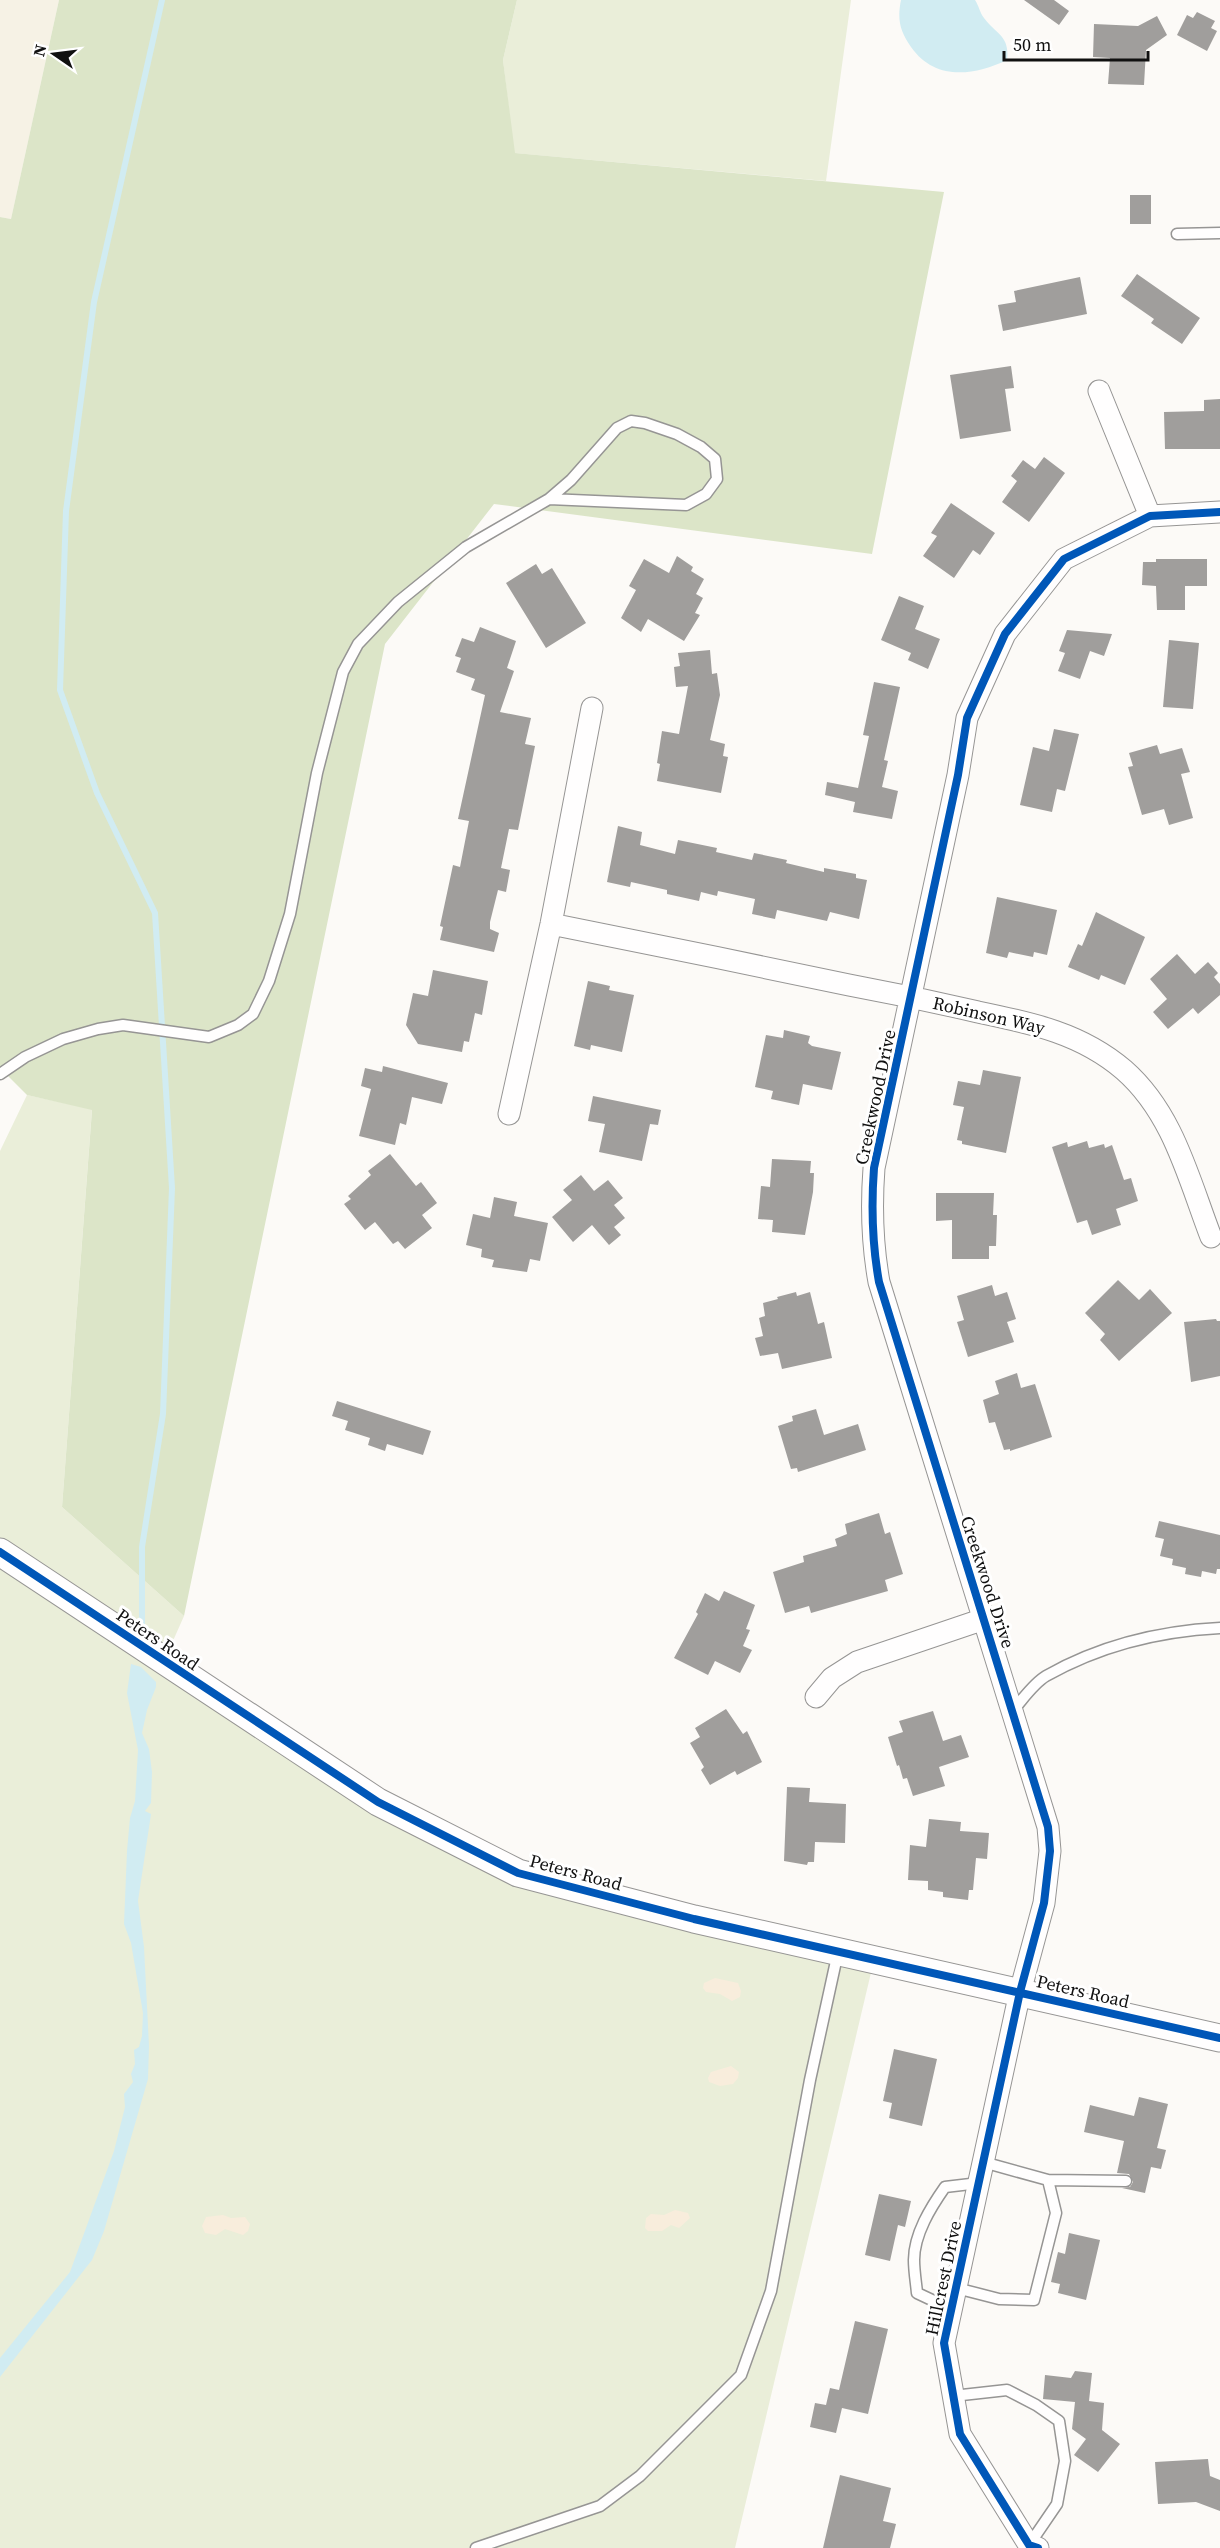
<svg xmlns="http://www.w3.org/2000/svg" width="1220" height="2548" font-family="'Source Serif 4',serif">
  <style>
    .farmland { fill: #f6f2e5 }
    .green { fill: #eaeed9 }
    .forest { fill: #dce5c8 }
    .sand { fill: #f8eddc }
    .water { fill: #d1ecf2 }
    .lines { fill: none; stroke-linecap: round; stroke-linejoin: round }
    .stream { stroke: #d1ecf2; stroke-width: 6 }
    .building { fill: #a09e9c }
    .service-casing { stroke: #969594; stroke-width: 13 }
    .minor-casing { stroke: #969594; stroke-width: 23 }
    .tertiary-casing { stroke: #969594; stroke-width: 29 }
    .service { stroke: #fffefe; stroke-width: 10 }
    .minor { stroke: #fffefe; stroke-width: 21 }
    .tertiary { stroke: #fffefe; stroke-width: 27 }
    .cycleway-casing { stroke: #fff; stroke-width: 11 }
    .cycleway { stroke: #0057b8; stroke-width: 8 }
    .labels { text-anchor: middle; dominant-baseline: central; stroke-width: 6; stroke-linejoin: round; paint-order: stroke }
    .street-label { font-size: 18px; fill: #101010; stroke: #fff }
  </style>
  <rect width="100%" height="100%" fill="#fcfaf7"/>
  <path class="farmland" d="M0,0H59L11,219L0,217Z"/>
  <path class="green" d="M517,0H851L826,181L514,153L503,60Z
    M27,1095L92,1109L62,1507L184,1616L164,1661L518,1873L874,1960L735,2548H0V1151Z"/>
  <path class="forest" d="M59,0H517L503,60L515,153L944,192L872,554L494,504L385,644L184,1616L62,1507L92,1110L27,1095L0,1068V217L11,219Z"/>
  <path class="sand" d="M715,1978L738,1983L741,1991L740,1997L732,2001L720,1994L706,1992L703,1988L704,1983Z
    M731,2066L739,2072L738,2078L733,2084L720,2086L709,2082L708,2078L711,2072Z
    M675,2210L688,2213L690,2218L679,2228L671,2225L662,2231H648L645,2228L646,2218L651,2214L664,2215Z
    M223,2215L231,2218L245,2217L250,2224L248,2231L243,2235L225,2229L216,2235L205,2233L202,2226L206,2217Z"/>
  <path class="water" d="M901,0H975C979,6 980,13 984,18C997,35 1010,36 1007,60C973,76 935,81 911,47C900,31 897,20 901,0Z
    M131,1664L141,1667L156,1682V1687L147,1710L142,1733L149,1749L152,1772L151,1803L145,1811L151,1814L138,1901L144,1947L149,2046L148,2079L104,2231L92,2260L0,2377V2358L70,2272L114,2151L125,2107L124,2094L133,2082L131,2074L135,2064L134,2050L139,2047L142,2036L143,2013L131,1943L124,1924L127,1851L130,1818L135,1801L138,1750L127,1693Z"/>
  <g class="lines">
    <path class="stream" d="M142,1637V1547L163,1414L172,1188L155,913L97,793L60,690L66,511L94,302L162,0"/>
  </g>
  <path class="building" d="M1024,0H1054L1069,11L1059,25Z
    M1197,12L1215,21L1211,28L1217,31L1207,51L1177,35L1187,15L1193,18Z
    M1157,16L1167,35L1146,50L1144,85L1108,84L1110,58L1093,57L1094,24L1138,26Z
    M1130,195H1151V224H1130Z
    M1137,274L1200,318L1182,344L1151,323L1154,319L1121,296Z
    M1080,277L1087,314L1003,331L998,305L1016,302L1014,291Z
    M1011,366L1014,388L1005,389L1011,431L960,439L950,375Z
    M1220,399V449H1165L1164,412L1204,411V400Z
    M1044,457L1065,473L1029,522L1002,502L1017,481L1011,476L1023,460L1035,469Z
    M951,503L995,533L980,555L973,550L954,578L923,556L937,536L931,533Z
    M677,556L693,567L691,571L704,579L696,594L703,598L695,613L700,615L684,641L648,619L641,632L621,618L636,590L629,586L644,559L669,573Z
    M1156,559H1207V586H1185V610H1157L1156,586L1142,585L1143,562H1156Z
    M536,564L542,574L552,568L586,623L546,648L506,583Z
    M899,596L924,606L915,629L940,639L928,669L908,660L911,653L881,640Z
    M480,627L516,641L507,668L514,671L500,712L531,718L525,744L535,746L518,830L509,829L501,868L510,870L506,892L498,890L490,922V929L499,933L494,952L440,940L443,927L440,926L453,865L460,867L469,821L458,819L485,695L471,690L475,679L456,672L461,658L455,656L462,638L474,642Z
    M1067,630L1112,634L1104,656L1090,651L1080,679L1058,671L1065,653L1059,651Z
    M1169,640L1199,643L1193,709L1163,707Z
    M710,650L712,674L717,673L720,695L710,740L725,744L723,756L728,757L721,793L657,781L660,764L657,763L662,731L679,734L688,686L676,687L674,667L680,666L678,653Z
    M874,682L900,687L884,760L888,761L882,787L898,791L892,819L853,812L855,802L825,795L827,782L858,788L869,736L863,735Z
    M1054,729L1079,734L1065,791L1057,789L1052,812L1020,805L1033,747L1049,751Z
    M1157,745L1160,754L1182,748L1190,772L1181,774L1193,818L1169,825L1164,809L1142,815L1128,767L1133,766L1129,753Z
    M618,826L642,832L640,845L675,854L678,840L717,848L716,852L752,860L754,853L787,860L786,863L824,872V868L856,874V878L867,880L859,919L830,912L827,921L777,910L775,919L752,914L755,899L718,891L717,896L701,892L699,901L667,894V890L631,882L630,887L607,882Z
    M997,897L1057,910L1047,955L1034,952L1033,957L1009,952L1007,958L986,953Z
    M1096,912L1145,937L1125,985L1101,975L1099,980L1068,967L1078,944L1082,946Z
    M1177,954L1195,974L1208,962L1218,973L1214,977L1220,984V995L1198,1014L1193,1008L1168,1029L1153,1012L1167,999L1150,979Z
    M433,970L488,981L482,1015L475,1013L469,1042L464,1041L462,1052L418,1044L406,1025L413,993L428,996Z
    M588,981L610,986L609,990L634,995L622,1052L591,1045L590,1050L574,1046Z
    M784,1030L810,1036L808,1043L812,1046L841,1052L832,1090L803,1084L799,1105L771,1099L773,1091L755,1087L766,1035L783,1038Z
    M383,1066L448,1083L442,1104L412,1097L406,1125L400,1123L395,1145L359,1136L371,1089L361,1086L365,1068L382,1072Z
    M983,1070L1021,1077L1006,1153L962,1144V1141L957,1140L964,1107L953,1105L958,1081L980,1085Z
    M593,1096L661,1110L658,1125L650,1124L642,1161L599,1152L605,1124L588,1121Z
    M1087,1141L1089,1148L1104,1144L1105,1148L1112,1145L1124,1180L1131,1178L1138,1201L1116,1209L1121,1225L1092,1235L1087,1220L1077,1223L1052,1147L1067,1142L1068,1147Z
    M390,1154L416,1186L421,1182L437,1203L422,1215L432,1228L405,1249L398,1241L393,1244L375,1222L365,1230L344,1204L351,1199L348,1196L371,1175L368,1171Z
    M772,1159L811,1161L810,1173H814L813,1192L805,1235L772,1232L773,1220L758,1219L761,1186L770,1187Z
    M581,1175L594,1191L608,1180L623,1198L614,1205L625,1218L614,1227L621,1235L609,1245L592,1225L573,1242L552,1217L572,1200L563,1190Z
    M936,1193H994L993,1215H997L996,1246H989V1259H952V1220L936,1221Z
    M494,1197L517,1202L514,1216L548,1223L540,1261L530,1259L527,1272L492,1267L494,1260L481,1257L482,1249L466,1245L473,1214L490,1218Z
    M1118,1280L1139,1300L1150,1289L1172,1313L1119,1361L1100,1340L1105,1334L1085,1313Z
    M992,1285L995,1296L1007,1292L1016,1319L1007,1322L1014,1342L968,1357L957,1322L964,1320L957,1296Z
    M796,1292L797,1296L810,1292L818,1324L824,1322L832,1358L782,1369L778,1353L760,1356L755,1338L763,1336L759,1318L765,1316L763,1303L778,1299L777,1297Z
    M1216,1319L1217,1321H1220V1376L1191,1382L1184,1322Z
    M1017,1373L1021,1388L1035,1384L1052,1437L1010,1451V1449L1004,1450L995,1422L989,1423L983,1400L999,1394L995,1381Z
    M337,1401L431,1431L423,1455L387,1444L385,1451L368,1445L370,1438L345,1430L348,1421L332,1416Z
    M816,1409L824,1435L858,1424L866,1450L798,1472L797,1468L791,1469L778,1426L793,1421L792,1416Z
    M879,1513L885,1534L890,1532L903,1574L885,1580L888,1591L811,1613L809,1606L785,1613L773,1572L804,1562L803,1556L837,1546L835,1539L847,1534L845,1524Z
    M1159,1521L1220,1535V1569H1217L1216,1574L1202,1571L1201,1577L1185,1574L1186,1568L1172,1565L1173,1559L1160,1556L1164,1539L1155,1537Z
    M724,1591L755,1605L746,1629L750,1630L743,1646L752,1650L740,1673L715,1661L708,1675L674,1658L698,1614L696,1612L705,1593L719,1601Z
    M726,1709L743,1734L747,1731L762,1762L737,1775L735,1771L710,1785L701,1770L704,1767L690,1743L700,1737L695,1728Z
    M933,1711L943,1741L961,1735L969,1757L939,1767L945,1786L913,1796L907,1778L903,1779L899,1765L897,1766L888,1737L903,1732L899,1721Z
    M787,1787L810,1788L809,1802L846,1804L845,1843L815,1842L814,1862H808L807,1865L784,1861Z
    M929,1819L961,1822L960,1831L989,1833L987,1859L976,1858L973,1890H969L968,1900L943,1897V1892L928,1890V1881L908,1880L910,1845L926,1847Z
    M894,2049L937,2059L922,2126L889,2118L892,2103L883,2101Z
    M1139,2097L1168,2104L1157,2148L1166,2150L1161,2169L1151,2167L1145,2193L1122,2188L1130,2187L1133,2182L1129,2174L1117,2173L1124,2141L1084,2132L1090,2105L1134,2116Z
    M879,2194L911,2201L905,2227L898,2225L890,2261L865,2255Z
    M1069,2233L1100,2240L1086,2300L1058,2293L1060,2284L1051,2282L1058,2252L1065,2254Z
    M855,2321L888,2329L868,2414L842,2408L836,2433L810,2427L815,2403L826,2405L830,2388L839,2390Z
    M1075,2371L1092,2373L1089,2401L1104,2403L1102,2430L1120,2444L1098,2472L1074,2455L1086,2439L1072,2429L1075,2402L1043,2399L1045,2375L1071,2378Z
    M1208,2459L1210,2476L1220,2480V2511L1196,2502L1158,2504L1155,2462Z
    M840,2475L891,2488L883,2521L896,2524L890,2548H823Z"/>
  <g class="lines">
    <defs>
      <path id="service" d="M1177,234L1220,233
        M0,1074L25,1057L63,1039L98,1029L123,1025L209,1037L238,1025L253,1014L269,981L290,914L317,773L343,672L358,644L398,602L466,547L549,499L571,480L617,428L631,421L645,423L677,434L701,447L715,459L717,479L706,494L686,505L549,499
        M1014,1709C1023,1699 1034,1683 1046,1676C1099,1646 1160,1631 1220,1628
        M983,2162L1048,2180L1126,2181
        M956,2288L999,2299L1034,2300L1056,2213L1048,2180
        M951,2309L917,2293C916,2282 914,2271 914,2260C914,2234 931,2207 945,2187L979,2183
        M953,2396L1007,2390L1036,2405L1059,2421L1065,2461L1057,2504L1029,2545
        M476,2548L600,2506L640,2476L741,2375L771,2291L810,2080L838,1952"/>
      <path id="minor" d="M1099,391L1150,516
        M551,924C650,944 750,964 849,985C892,993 935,1002 978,1012C1031,1023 1081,1033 1124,1070C1173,1113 1188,1177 1211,1237
        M509,1114L551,924L592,708
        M816,1697L832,1678L857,1662L984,1619
        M1038,2548L1029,2545L960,2434L944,2343L1020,1992L1044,1903L1050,1851L1048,1827L879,1282C872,1243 871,1208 874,1168L958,775L967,718L1005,634L1064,559L1150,516L1220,512"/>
      <path id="tertiary" d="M0,1552L378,1802L518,1873L694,1919L1220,2038"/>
    </defs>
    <use href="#service" class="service-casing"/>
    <use href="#minor" class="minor-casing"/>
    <use href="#tertiary" class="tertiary-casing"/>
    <use href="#service" class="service"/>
    <use href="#minor" class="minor"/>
    <use href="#tertiary" class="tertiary"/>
    <defs>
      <path id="cycleway" d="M0,1552L378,1802L518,1873L694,1919L1220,2038
        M1038,2548L1029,2545L960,2434L944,2343L1020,1992L1044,1903L1050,1851L1048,1827L879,1282C872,1243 871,1208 874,1168L958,775L967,718L1005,634L1064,559L1150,516L1220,512"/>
    </defs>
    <use href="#cycleway" class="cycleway-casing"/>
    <use href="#cycleway" class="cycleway"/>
  </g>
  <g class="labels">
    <g class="street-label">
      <text transform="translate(989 1015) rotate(13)">Robinson Way</text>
      <text transform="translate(875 1097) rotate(-78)">Creekwood Drive</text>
      <text transform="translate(988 1582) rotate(72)">Creekwood Drive</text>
      <text transform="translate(158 1639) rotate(34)">Peters Road</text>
      <text transform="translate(576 1872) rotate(15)">Peters Road</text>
      <text transform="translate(1083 1991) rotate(13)">Peters Road</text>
      <text transform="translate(943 2278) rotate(-78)">Hillcrest Drive</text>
    </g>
  </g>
  <g transform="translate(54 54) rotate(284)" stroke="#ffffff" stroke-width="4.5" paint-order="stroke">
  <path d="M0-4.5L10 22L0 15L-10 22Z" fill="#101010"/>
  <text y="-9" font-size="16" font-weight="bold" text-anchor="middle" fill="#101010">N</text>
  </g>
  <path d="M1004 51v9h144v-9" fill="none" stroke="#101010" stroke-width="3"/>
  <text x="1013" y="51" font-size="18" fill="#101010" stroke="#ffffff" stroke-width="4.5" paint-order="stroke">50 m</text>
</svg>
